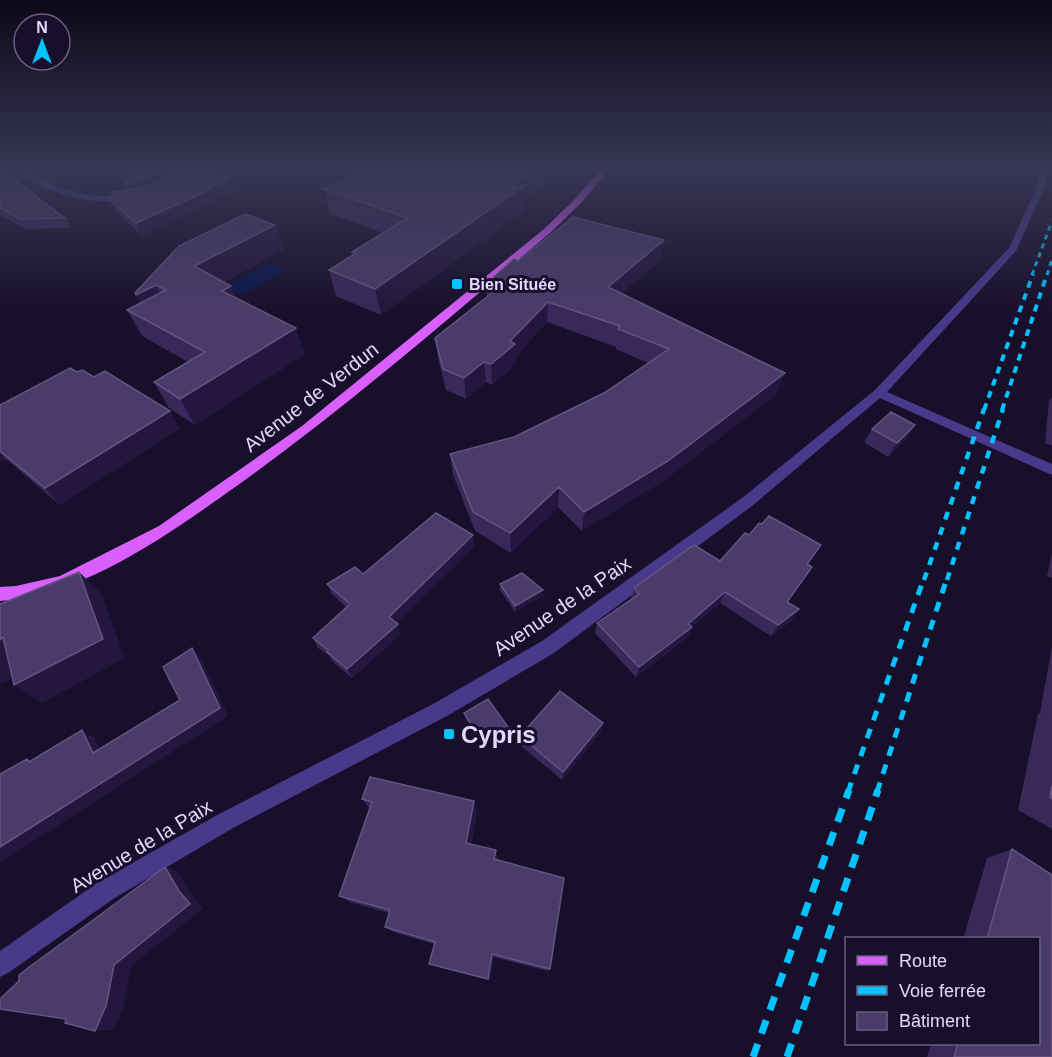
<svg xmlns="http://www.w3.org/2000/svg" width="1052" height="1057" font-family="Helvetica,sans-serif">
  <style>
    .water { fill: #08174a }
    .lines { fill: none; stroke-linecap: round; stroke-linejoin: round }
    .street { fill: #48398b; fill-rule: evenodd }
    .primary { fill: #da5fff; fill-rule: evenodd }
    .rail-far4 { stroke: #04c2ff; stroke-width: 3; stroke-dasharray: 5 4.5; stroke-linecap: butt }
    .rail-far3 { stroke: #04c2ff; stroke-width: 4; stroke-dasharray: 7 6; stroke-linecap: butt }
    .rail-far2 { stroke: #04c2ff; stroke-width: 4.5; stroke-dasharray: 8 8; stroke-linecap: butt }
    .rail-far1 { stroke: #04c2ff; stroke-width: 5; stroke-dasharray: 10 9; stroke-linecap: butt }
    .rail { stroke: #04c2ff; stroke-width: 7; stroke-dasharray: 14 11; stroke-linecap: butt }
    .wall { fill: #392859 }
    .shaded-wall { fill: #24163e }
    .building { fill: #4b3b6a; stroke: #635482; stroke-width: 1.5 }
    .poi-dot { fill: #04c2ff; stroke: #180f2a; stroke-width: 2 }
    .labels { text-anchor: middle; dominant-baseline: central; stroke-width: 6; stroke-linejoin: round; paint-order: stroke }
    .far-poi-label { font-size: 16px; font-weight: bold; fill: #e2d8ff; stroke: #180f2a; text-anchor: start }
    .street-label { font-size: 20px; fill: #e2d8ff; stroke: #180f2a }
    .near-poi-label { font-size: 24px; font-weight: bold; fill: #e2d8ff; stroke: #180f2a; text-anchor: start }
  </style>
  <rect width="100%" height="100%" fill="#180f2a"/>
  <path class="water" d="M269,263L285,270L242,295L225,287Z"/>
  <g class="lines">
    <path class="street" d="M13,167C30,167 44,180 60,187C82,197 105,197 129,195L133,198L129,201C89,204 44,195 13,167Z
      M1042,167H1050L1042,193L1016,251L887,392L1052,464V475L880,398L752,506L554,653L447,716L233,828L113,899L8,973L0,977V951L97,883L219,814L433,704L542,641L742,498L875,390L1009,248L1034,193Z"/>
    <path class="primary" d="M603,167H611L581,203L550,233C448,319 347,407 238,485C172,532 84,596 0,601V587L16,586L60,576L159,526L302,426L544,229L575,199Z"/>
    <path class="rail-far4" d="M1032,275L1052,221
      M1047,275L1052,259"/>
    <path class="rail-far3" d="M984,410L1033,274
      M1002,410L1047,274"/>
    <path class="rail-far2" d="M924,580L984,409
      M947,580L1003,409"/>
    <path class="rail-far1" d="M848,792L924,578
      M877,792L947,578"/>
    <path class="rail" d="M753,1057L849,790
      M787,1057L878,790"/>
  </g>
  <path class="wall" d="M122,167H185L229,178L233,190L203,207L142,236L116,211L109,199L127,190L124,185L132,174Z
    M374,167H563L524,201V211L381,315L336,296L329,270L353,255L352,252L383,233L330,214L324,189Z
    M0,169L65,218L71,228L26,229L0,215Z
    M275,225L283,250L223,282L231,286L236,298L305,354L195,425L169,408L154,382L188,362L142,336L127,310L140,303L135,293Z
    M664,240L661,260L622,293L777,394L663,481L582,531L558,507L511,553L475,531L453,475L450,454L514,437L604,393L648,363L616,349V347L547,322L516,356V364L492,385L486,382L466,399L446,390L438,358L435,338L487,297L486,284L518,261Z
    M77,372L94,377L180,428L60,505L6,459L0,462V405Z
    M1052,397V446L1045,443L1049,400Z
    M915,425L906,439L888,457L864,442L872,429Z
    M473,535L474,547L397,623L401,634L352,678L332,661L330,656L318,648L313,638L347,608L332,594L327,584L363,574Z
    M1052,554V578L1047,576Z
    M720,561L812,567L787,602L792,620L771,636L720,603L692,627L688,637L636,677L595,633L597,623L631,599L634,588Z
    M500,584L543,596L515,612L500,590Z
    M1052,646V829L1018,810L1038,714L1040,713Z
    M464,713L508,727V732L485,748L465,718Z
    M603,723L600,733L562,780L520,745V736Z
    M362,799L477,812L471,844L498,858L497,860L550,969L548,971L494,957L490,980L435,966L429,964L434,944L393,932L385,927L389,913L350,902L339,896L370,809Z
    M1012,849L1052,875V1057H927L931,1044H1038V939H963L987,858Z"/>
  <path class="shaded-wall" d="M165,167H180L178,171L172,172L173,174L152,186L128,193L124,185Z
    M536,167H563L524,201V211L381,315L375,289L511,188Z
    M229,178L233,190L203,207L142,236L136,223Z
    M275,225L283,250L205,291L194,266Z
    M664,240L661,260L606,307L608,287Z
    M156,285L169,311L150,321L136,295Z
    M231,286L242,312L222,291Z
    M548,302L547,322L516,356V364L492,385L491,364L510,341Z
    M296,328L305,354L195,425L180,399Z
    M484,362L486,382L466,399L464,378Z
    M785,373L777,394L663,481L582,531L584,512Z
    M170,411L180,428L60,505L45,488Z
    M915,425L906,439L888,457L897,443Z
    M0,453L6,459L0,462Z
    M559,487L558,507L511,553L510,533Z
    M473,535L474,547L393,627L389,617Z
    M79,572L101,593L125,658L42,703L14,685Z
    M543,590V596L515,612V606Z
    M725,592L720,603L692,627L688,637L636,677L639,667Z
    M799,609L792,620L771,636L778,625Z
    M398,624L401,634L352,678L347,669Z
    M3,637L30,657L6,683L0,684V640Z
    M192,648L201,658L228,716L0,863V847L220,708Z
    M603,723L600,733L562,780L563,772Z
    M508,727V732L485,748L484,744Z
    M82,730L95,738L106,760L93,753Z
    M474,801L477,812L469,852L466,843Z
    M496,850L498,858L496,868L494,859Z
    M165,867L179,872L192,896L203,909L131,966L124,1006L114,1030L95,1031L114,965L179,891Z
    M492,954L494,957L490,980L488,979Z"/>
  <path class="building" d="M130,167H168L148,177L124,185L134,170Z
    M180,167H185L229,178L198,195L136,223L109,199L114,192L145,187L167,177Z
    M374,167H536L511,188L524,186L375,289L329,270L356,253L352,252L408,218L324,189L366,169Z
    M0,169L65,218L20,219L0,208Z
    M245,214L275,225L194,266L231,286L222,291L296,328L180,399L154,382L205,352L127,310L166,290L156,285L136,295L135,293L179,246Z
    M573,217L664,240L608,287L785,373L668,461L584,512L559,487L510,533L473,512L450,454L514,437L604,393L669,349L618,329L620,326L548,302L510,341L515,344L491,364L484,362L464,378L443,369L435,338L498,288L486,284L514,259L518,261Z
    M70,368L77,372L82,370L94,377L105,371L170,411L45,488L0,451V405Z
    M891,412L915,425L897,443L872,429Z
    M436,513L473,535L389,617L398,624L347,669L327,652L328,650L313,638L350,604L327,584L355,567L363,574Z
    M769,516L821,545L807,564L812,567L787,602L799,609L778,625L725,592L688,624L692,627L639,667L597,623L639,594L634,588L694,545L720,561L745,533L749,535L759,523L762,524Z
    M79,572L103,639L14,685L3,637L0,640V604Z
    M522,573L543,590L515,606L500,584Z
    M192,648L220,708L0,847V774L27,759L29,762L82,730L93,753L180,700L163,667Z
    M560,691L603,723L563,772L520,736Z
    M488,699L508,727L484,744L464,713Z
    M370,777L474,801L466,843L496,850L494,859L564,878L550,969L492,954L488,979L429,964L435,942L385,927L390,910L339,896L372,802L362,799Z
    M1052,785V799L1050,797Z
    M1012,849L1052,875V1057H954L958,1044H1038V939H987Z
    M165,867L179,891L190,904L114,965L106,1006L95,1031L65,1023L66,1019L0,1009V999L19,981V975L28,968Z"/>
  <linearGradient id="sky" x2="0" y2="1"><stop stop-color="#0d0817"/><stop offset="0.53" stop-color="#373755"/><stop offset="1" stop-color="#373755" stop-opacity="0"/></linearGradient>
  <rect width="1052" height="315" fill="url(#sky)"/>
  <g class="poi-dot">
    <rect x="451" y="278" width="12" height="12" rx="3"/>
    <rect x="443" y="728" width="12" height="12" rx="3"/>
  </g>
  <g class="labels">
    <g class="far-poi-label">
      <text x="469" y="284">Bien Située</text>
    </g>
    <g class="street-label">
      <text transform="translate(311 397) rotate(-38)">Avenue de Verdun</text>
      <text transform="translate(562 606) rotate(-34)">Avenue de la Paix</text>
      <text transform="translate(141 846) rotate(-31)">Avenue de la Paix</text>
    </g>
    <g class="near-poi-label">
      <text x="461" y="734">Cypris</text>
    </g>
  </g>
  <rect x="845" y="937" width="195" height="108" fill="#180f2a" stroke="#695f7f" stroke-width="1.5"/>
  <rect x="857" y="956" width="30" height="9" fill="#da5fff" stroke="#695f7f" stroke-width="1.5"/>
  <text x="899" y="967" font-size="18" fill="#e2d8ff">Route</text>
  <rect x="857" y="986" width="30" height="9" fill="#04c2ff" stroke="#695f7f" stroke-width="1.5"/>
  <text x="899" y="997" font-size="18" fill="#e2d8ff">Voie ferrée</text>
  <rect x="857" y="1012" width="30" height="18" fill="#4b3b6a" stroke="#695f7f" stroke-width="1.5"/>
  <text x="899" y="1027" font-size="18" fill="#e2d8ff">Bâtiment</text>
  <g transform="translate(42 42)"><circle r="28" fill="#180f2a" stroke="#695f7f" stroke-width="1.5"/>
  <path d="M0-4.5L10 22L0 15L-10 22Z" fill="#04c2ff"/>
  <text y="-9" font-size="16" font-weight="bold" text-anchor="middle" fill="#e2d8ff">N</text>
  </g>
</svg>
